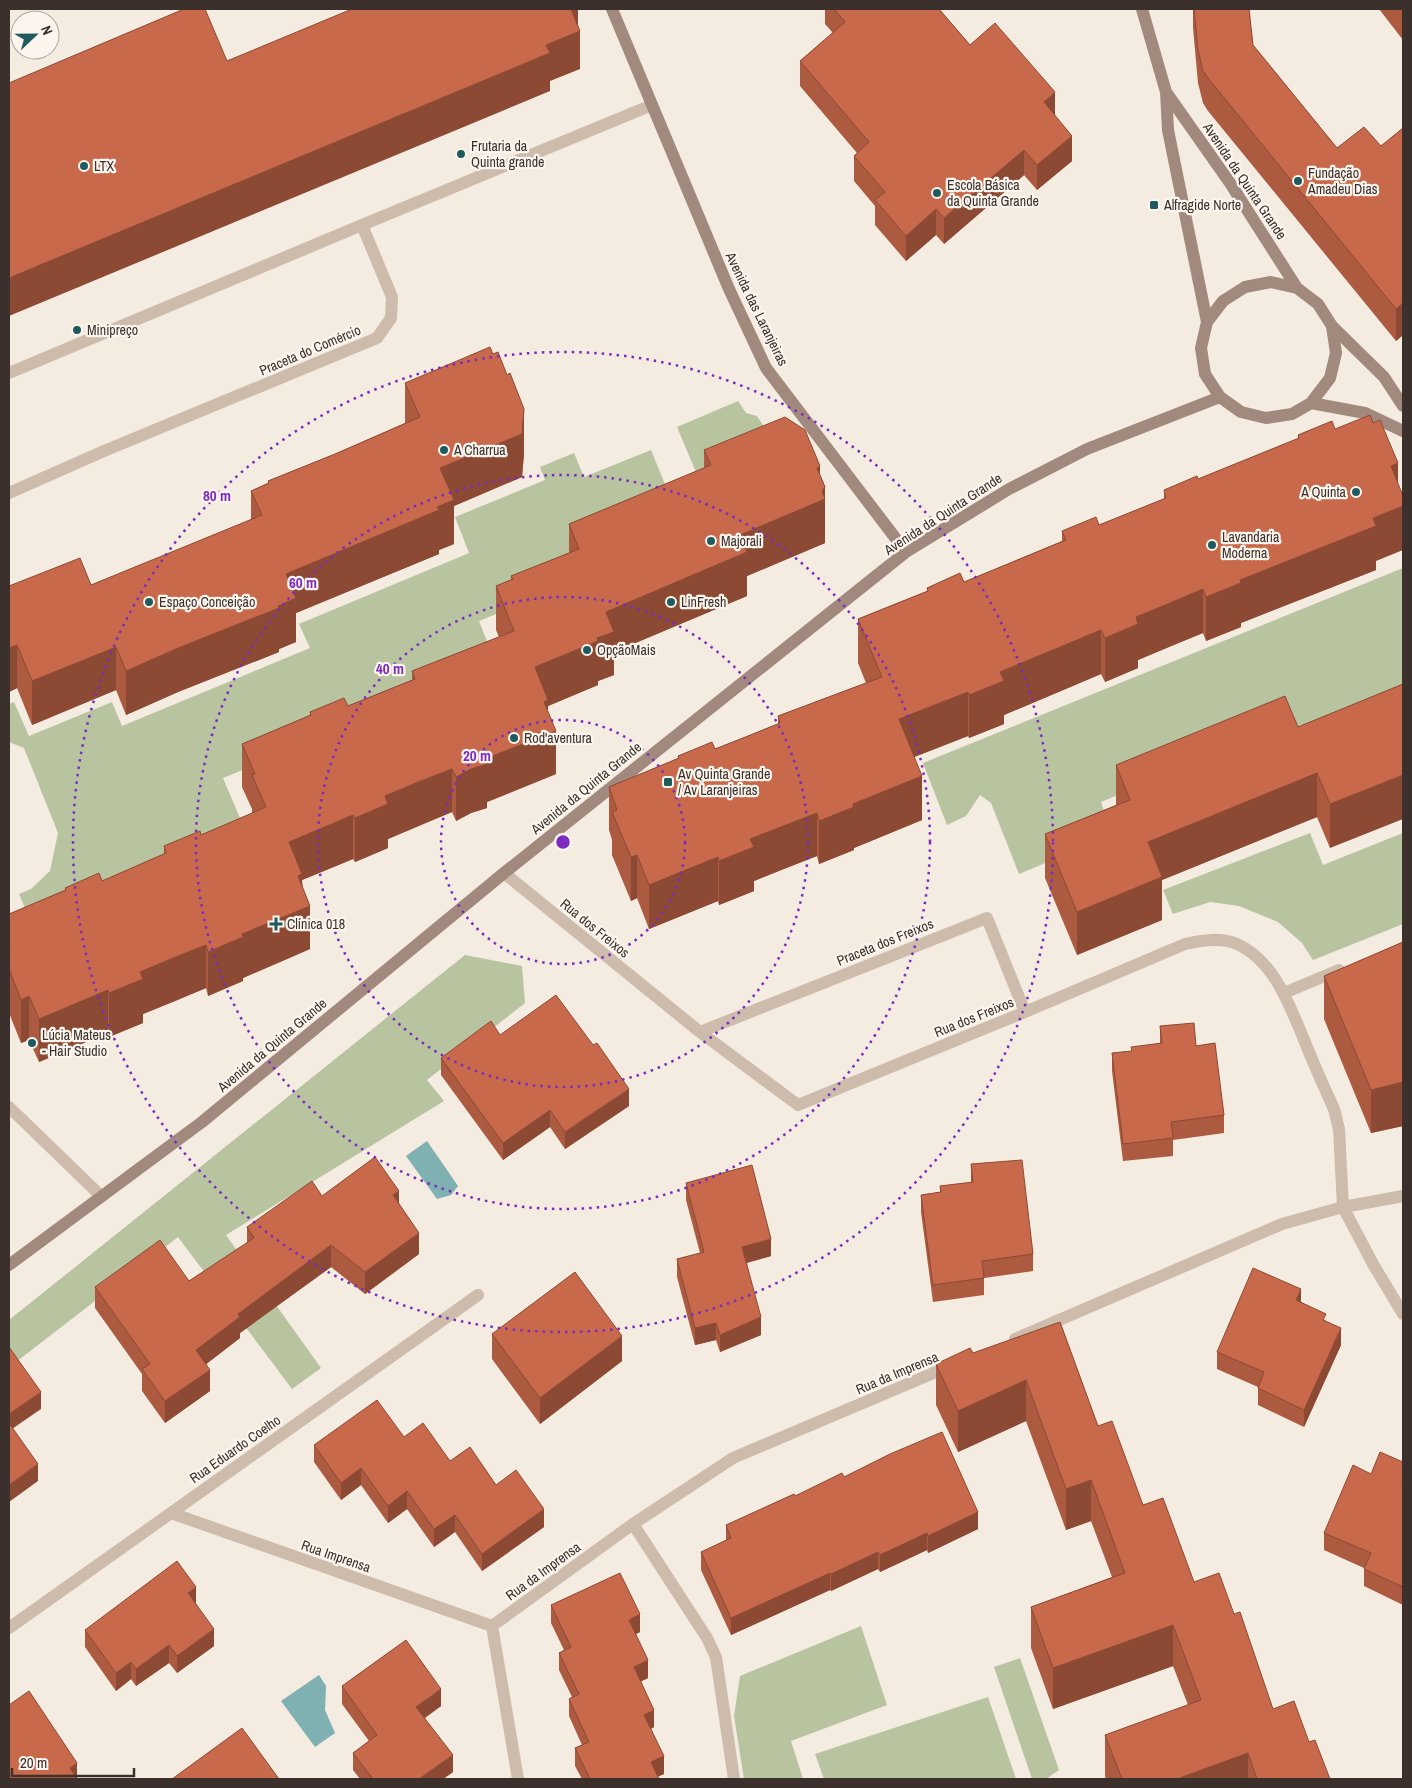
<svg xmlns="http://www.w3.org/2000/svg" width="1412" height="1788" font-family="'Archivo Narrow',sans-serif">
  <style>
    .green { fill: #b8c4a0 }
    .water { fill: #7fb0b2 }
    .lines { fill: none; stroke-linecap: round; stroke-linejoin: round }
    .lane { stroke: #cdbbac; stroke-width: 12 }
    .street { stroke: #cdbbac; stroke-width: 12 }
    .secondary { stroke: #a18a7d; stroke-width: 12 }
    .wall { fill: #ac5a40 }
    .shaded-wall { fill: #8c4a34 }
    .building { fill: #c8694b; stroke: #8c4a34 }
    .ring { fill: none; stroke: #7b2cbf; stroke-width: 2.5; stroke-dasharray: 2.5 5 }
    .poi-dot { fill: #1f5a5e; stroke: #fbf5ee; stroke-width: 2 }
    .labels { text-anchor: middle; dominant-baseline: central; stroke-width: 4.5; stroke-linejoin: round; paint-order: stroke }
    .poi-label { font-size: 14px; fill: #3b302b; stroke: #fbf5ee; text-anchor: start }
    .street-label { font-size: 14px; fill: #3b302b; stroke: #fbf5ee }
    .centre { fill: #7b2cbf; stroke: #fbf5ee; stroke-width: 2.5 }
    .ring-label { font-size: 15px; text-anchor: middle; font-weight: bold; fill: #7b2cbf; stroke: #fbf5ee; stroke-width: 4.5; stroke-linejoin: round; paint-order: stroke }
  </style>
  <rect width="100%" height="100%" fill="#f4ebe1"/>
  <path class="green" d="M738,401L746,413L757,416L781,452L701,484L677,427Z
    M651,450L676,511L562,587L479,621L497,666L223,778L251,844L32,925L19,894L31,889L50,871L58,833L24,748L9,742V704L14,702L29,736L112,702L122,726L310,648L299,624L469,553L455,517L545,480L540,467L574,453L584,477Z
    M1403,568V713L1303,754L1290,723L1101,802L1112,835L1019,874L991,803L980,795L966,816L947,825L923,763Z
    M1310,833L1323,865L1403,833V924L1313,960L1302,943L1278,922L1239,906L1210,902L1173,914L1163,890Z
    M465,955L522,966L525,1003L427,1080L444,1101L226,1235L321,1368L292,1389L178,1237L16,1362L9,1354V1320Z
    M861,1626L887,1705L791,1741L803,1779H744L734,1716L740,1676Z
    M1020,1658L1059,1770L1046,1779H1032L994,1667Z
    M988,1697L1016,1779H824L815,1754Z"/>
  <path class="water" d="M427,1141L458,1186L451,1195L437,1199L406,1156Z
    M319,1675L326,1686L325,1710L335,1733L315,1747L281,1701Z"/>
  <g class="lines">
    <path class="lane" d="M1284,993L1339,970
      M633,1524L707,1638L716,1657L734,1779"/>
    <path class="street" d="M362,225L652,105
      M9,373L362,225L392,297L391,318L377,338L104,451L9,493
      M504,873L700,1032L798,1105L1025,1012L1185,944C1202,940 1221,937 1237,944C1275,961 1290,1007 1305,1042C1314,1065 1324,1087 1334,1109L1339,1129L1343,1207L1403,1196
      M700,1032L987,918L1025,1012
      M9,1107L101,1196
      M1015,1339L1282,1224L1343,1207L1373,1264L1403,1314
      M171,1513L492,1626
      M492,1626L633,1524L733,1458L950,1366
      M492,1626L518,1779
      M9,1628L478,1295"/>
    <path class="secondary" d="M612,9L729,289L766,368L906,552
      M1142,9L1166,92L1168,130L1207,322
      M1166,92L1230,183L1297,288L1318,304L1332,326L1336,353L1330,378L1311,403L1292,414L1266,418L1241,412L1220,397L1205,374L1201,348L1207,322L1223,301L1245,287L1271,282L1297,288
      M1332,326L1384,377L1403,406
      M1311,403L1365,413L1403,431
      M9,1265L202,1122L504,873L906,552L1009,489L1087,449L1220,397"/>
  </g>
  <path class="wall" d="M825,9H939L970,45L1055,115L1072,161L1037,190L1024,175L944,244L936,235L906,261L875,225V206L854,181V156L857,153L800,86V61L833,33L825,24Z
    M1193,9H1249L1253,45L1337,148L1381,146L1403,128V335L1396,341L1208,111L1203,103L1198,83L1193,28Z
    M1379,9H1403V40Z
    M405,383L524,453L522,477L454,506V544L439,550V554L296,613V642L279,649V652L178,692L126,715L116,690L32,725L17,688L9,692V586L91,585L251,520V491L268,483V481L335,454L405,423Z
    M1298,435L1376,561V570L1241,623V627L1206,641L1203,633L1170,646L1138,660V668L1105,682L1101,674L1004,715V724L969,738L968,736L914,757L922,820L854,848V850L819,864L817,856L783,869L754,881V891L719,905L718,901L649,929L637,898L631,901L612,855V840L609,830V787L678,759V756L715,749L778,724V716L866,683L858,663V619L927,591V588L964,582L1062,541V531L1099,525L1164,499V490L1198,479L1298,439Z
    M704,450L820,475L825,487V543L747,576V596L614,652V675L598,681V685L548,706V711L556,774L487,802V808L471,813L456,821L452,812L418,826L388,839V848L355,862L353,859L302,880L310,949L243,978V981L208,996L206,988L173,1002L143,1014V1023L109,1037L108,1033L39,1062L29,1040L21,1043L9,1013V914L65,890V888L102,881L164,854V846L201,835L252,814V809L242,787V744L310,715V712L348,706L412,680V671L499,637L496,630V586L511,580V576L569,553V524L704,468Z
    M1403,684L1330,848L1317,817L1162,880V920L1077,955L1045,878V834L1116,805V765L1298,727Z
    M1403,942V1126L1371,1133L1324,1019V976Z
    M1160,1026L1196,1046L1224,1115V1133L1173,1140V1156L1123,1161L1112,1071V1053L1131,1051L1160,1043Z
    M500,1035L629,1106L565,1149L550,1127L503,1160L441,1075V1058Z
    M971,1164L1033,1254V1271L984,1278V1295L933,1302L921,1212V1195L940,1192V1186L971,1183Z
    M686,1183L771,1256L747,1263L761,1335L720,1352L716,1340L695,1345L677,1277V1259L700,1253L686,1200Z
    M322,1196L399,1203L419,1254L365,1294L331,1267L240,1333V1338L206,1364L210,1391L165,1423L142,1391V1374L95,1308V1287L189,1281L247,1243V1227Z
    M1301,1302L1326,1321L1341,1345L1304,1427L1258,1405V1387L1217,1369V1352Z
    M1060,1322L1098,1426L1143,1505L1194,1582L1234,1614L1273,1709L1309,1742L1330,1779H1106L1105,1776V1735L1188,1705L1173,1666L1053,1709L1031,1648V1607L1112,1577L1091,1521L1066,1530L1026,1421L958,1452L936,1405V1364L973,1353Z
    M492,1334L622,1361L540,1424L492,1359Z
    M404,1437L496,1485L544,1527L482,1571L455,1532L434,1547L407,1509L388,1523L361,1485L341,1500L314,1462V1445Z
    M1403,1462V1605L1364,1586V1568L1324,1550V1533L1371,1474Z
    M844,1477L978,1529L928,1553L927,1550L880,1572L878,1569L831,1591L830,1590L731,1635L701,1570V1552L726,1540V1525Z
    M196,1604L214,1646L177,1673L169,1663L136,1686L131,1679L116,1691L85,1647V1630Z
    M551,1605L640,1632L636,1634L648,1678L641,1681L654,1727L651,1729L664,1774L657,1777L659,1779H582L575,1766V1748L582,1745L569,1716V1699L572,1697L559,1670V1653L564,1650L551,1623Z
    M342,1686L441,1706L425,1718L453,1772L443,1779H360L353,1770V1753L369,1741L342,1704Z"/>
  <path class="shaded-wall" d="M571,9H578V31H580V69L550,81V91L9,316V278L546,45Z
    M1055,92V117L1044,102Z
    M1072,136V161L1037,190V165Z
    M1024,150V175L944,244V218Z
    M936,209V235L906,261V236Z
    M1403,303V335L1396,341V309Z
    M524,409V453L522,477L454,506V544L439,550V554L296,613V642L279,649V652L178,692L126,715V671L278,606L286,574Z
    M1398,463V506L1391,466Z
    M820,466V501L822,491L825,487V543L747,576V596L614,652V675L598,681V685L548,706V734L556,731V774L487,802V808L471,813L456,821V777L485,759L535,667L597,638L606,612L740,535L817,468Z
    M1403,506V550L1376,561V570L1241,623V627L1206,641V597L1240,580L1373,518Z
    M1203,589V633L1138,660V668L1105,682V638L1136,617Z
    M1101,630V674L1004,715V724L969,738V695L1000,672Z
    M17,645V688L9,692V648Z
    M116,647V690L32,725V681Z
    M968,692V736L899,763V719Z
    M452,769V812L388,839V848L355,862V818L385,796Z
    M1317,773V817L1162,880V920L1077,955V912L1148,842Z
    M1403,775V819L1330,848V804Z
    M922,776V820L854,848V850L819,864V821L853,804Z
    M817,813V856L754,881V891L719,905V861L750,839Z
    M353,815V859L302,880V909L310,906V949L243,978V981L208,996V952L242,934L289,842Z
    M637,855V898L631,901V857Z
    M718,857V901L649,929V885Z
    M206,945V988L143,1014V1023L109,1037V993L140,972Z
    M108,990V1033L39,1062V1019Z
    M29,996V1040L21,1043V1000Z
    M1403,1082V1126L1371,1133V1090Z
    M629,1089V1106L565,1149V1132Z
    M550,1110V1127L503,1160V1143Z
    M399,1191V1212L393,1195Z
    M419,1233V1254L365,1294V1272Z
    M771,1239V1256L742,1264V1247Z
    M331,1245V1267L240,1333V1338L196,1372V1350L238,1314Z
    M1301,1289V1307L1296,1300Z
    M761,1317V1335L720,1352V1335Z
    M716,1323V1340L695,1345V1328Z
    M1341,1328V1345L1304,1427V1410Z
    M622,1336V1361L540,1424V1398Z
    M210,1370V1391L165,1423V1401Z
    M1026,1380V1421L958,1452V1411Z
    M41,1392V1409L9,1431V1414Z
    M38,1464V1481L9,1502V1485Z
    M361,1468V1485L341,1500V1483Z
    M1091,1480V1521L1066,1530V1489Z
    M407,1491V1509L388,1523V1506Z
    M544,1509V1527L482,1571V1554Z
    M978,1512V1529L928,1553V1536Z
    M455,1515V1532L434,1547V1529Z
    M927,1533V1550L880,1572V1555Z
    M878,1552V1569L831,1591V1574Z
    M830,1573V1590L731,1635V1618Z
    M196,1587V1604L188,1593Z
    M640,1614V1632L629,1637V1620Z
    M1173,1625V1666L1053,1709V1668Z
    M214,1629V1646L177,1673V1656Z
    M169,1645V1663L136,1686V1669Z
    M648,1660V1678L634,1685V1667Z
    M131,1662V1679L116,1691V1673Z
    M441,1689V1706L416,1724V1707Z
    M654,1710V1727L644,1732V1715Z
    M1248,1753V1779H1177Z
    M453,1755V1772L443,1779H419Z
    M664,1756V1774L651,1779V1762Z
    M77,1763V1779H70V1768Z"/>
  <path class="building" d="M184,9H205L227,61L352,9H572H571L580,31L546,45L550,53L9,278V83Z
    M834,9H939L970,45L995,23L1055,92L1044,102L1072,136L1037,165L1024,150L944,218L936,209L906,236L875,200L885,192L854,156L869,142L800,61L845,22Z
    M1194,9H1249L1253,45L1337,148L1364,127L1381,146L1403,128V303L1396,309L1208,78L1203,71L1198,50Z
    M490,347L493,354L498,352L507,375L510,373L524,409L522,434L440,468L454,500L437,507L439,510L286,574L296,598L278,606L279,608L178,648L126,671L116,647L32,681L17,645L9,648V586L80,558L91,585L262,515L251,491L269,483L268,481L335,454L420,417L405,383Z
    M1370,415L1373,423L1380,420L1398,463L1391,466L1403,496V506L1373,518L1376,526L1240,580L1241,583L1206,597L1203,589L1170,603L1136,617L1138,624L1105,638L1101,630L1000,672L1004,681L969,695L968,692L899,719L922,776L853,804L854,807L819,821L817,813L750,839L754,847L719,861L718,857L649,885L637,855L631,857L612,812L617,810L609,787L679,758L678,756L712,742L715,749L748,736L780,723L778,716L882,677L858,619L928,591L927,588L960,573L964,582L1066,540L1062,531L1096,517L1099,525L1166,498L1164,490L1197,476L1198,479L1299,438L1298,435L1332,421L1335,429Z
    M785,417L805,430L820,466L817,468L825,487L822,491L825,499L740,535L747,552L606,612L614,632L597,638L598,641L535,667L548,700L544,702L556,731L485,759L487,764L471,769L456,777L452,769L418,782L385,796L388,804L355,818L353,815L289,842L302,874L298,876L310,906L242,934L243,937L208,952L206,945L173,958L140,972L143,979L109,993L108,990L39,1019L29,996L21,1000L9,969V951L10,950L9,948V914L66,890L65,888L99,873L102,881L166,853L164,846L200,831L201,835L266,807L252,775L255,774L242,744L311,715L310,712L344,698L348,706L415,679L412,671L514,631L496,586L513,579L511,576L579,549L569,524L711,465L704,450Z
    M1403,684V775L1330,804L1317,773L1148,842L1162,877L1077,912L1045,834L1130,800L1116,765L1285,696L1298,727Z
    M1403,942V1082L1371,1090L1324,976Z
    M556,995L593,1045L597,1043L629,1089L565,1132L550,1110L503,1143L441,1058L491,1021L500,1035Z
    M1194,1023L1196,1046L1215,1043L1224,1115L1171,1122L1173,1138L1123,1144L1112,1053L1132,1051L1131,1047L1162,1043L1160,1026Z
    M375,1157L399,1191L393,1195L419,1233L365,1272L331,1245L238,1314L240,1317L196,1350L210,1370L165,1401L142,1369L150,1364L95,1287L160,1240L189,1281L254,1238L247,1227L312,1181L322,1196Z
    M1022,1160L1033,1254L982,1261L984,1278L933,1285L921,1195L941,1192L940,1186L973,1182L971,1164Z
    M752,1165L771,1239L742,1247L761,1317L720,1335L716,1323L695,1328L677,1259L704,1252L686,1183Z
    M1253,1268L1301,1289L1296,1300L1326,1314L1323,1320L1341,1328L1304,1410L1258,1388L1264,1372L1217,1352Z
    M575,1272L622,1336L540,1398L492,1334Z
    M1060,1322L1098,1426L1112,1421L1143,1505L1163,1498L1194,1582L1219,1573L1234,1614L1240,1612L1273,1709L1294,1701L1309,1742L1315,1740L1330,1779H1257L1248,1753L1177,1779H1122L1105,1735L1201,1700L1173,1625L1053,1668L1031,1607L1125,1573L1091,1480L1066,1489L1026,1380L958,1411L936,1364L970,1348L973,1353Z
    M9,1347L41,1392L9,1414Z
    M377,1400L404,1437L423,1423L450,1461L470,1447L496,1485L516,1470L544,1509L482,1554L455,1515L434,1529L407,1491L388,1506L361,1468L341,1483L314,1445Z
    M9,1423L38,1464L9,1485Z
    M942,1432L978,1512L928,1536L927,1533L880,1555L878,1552L831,1574L830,1573L731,1618L701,1552L731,1538L726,1525L794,1494L795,1496L842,1473L844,1477L890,1454Z
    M1380,1452L1403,1462V1478L1402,1481H1403V1587L1364,1569L1371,1553L1324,1533L1353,1465L1371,1474Z
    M177,1561L196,1587L188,1593L214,1629L177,1656L169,1645L136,1669L131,1662L116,1673L85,1630Z
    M620,1573L640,1614L629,1620L648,1660L634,1667L654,1710L644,1715L664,1756L651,1762L659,1779H590L575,1748L589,1742L569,1699L579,1694L559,1653L571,1647L551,1605Z
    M406,1640L441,1689L416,1707L453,1755L419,1779H373L353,1753L377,1735L342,1686Z
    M29,1691L77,1763L70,1768L77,1779H9V1705Z
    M242,1728L279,1779H172Z"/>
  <g class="ring">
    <circle cx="563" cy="842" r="122"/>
    <circle cx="563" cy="842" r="245"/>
    <circle cx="563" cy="842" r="367"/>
    <circle cx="563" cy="842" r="490"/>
  </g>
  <g class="poi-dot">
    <circle cx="461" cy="154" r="5"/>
    <circle cx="84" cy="166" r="5"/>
    <circle cx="1298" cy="181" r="5"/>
    <circle cx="937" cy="193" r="5"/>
    <rect x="1149" y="200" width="10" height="10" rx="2.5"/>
    <circle cx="77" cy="330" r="5"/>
    <circle cx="444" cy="450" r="5"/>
    <circle cx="1356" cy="492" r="5"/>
    <circle cx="711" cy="541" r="5"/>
    <circle cx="1212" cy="545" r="5"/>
    <circle cx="149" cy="602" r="5"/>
    <circle cx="671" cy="602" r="5"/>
    <circle cx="587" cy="650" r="5"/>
    <circle cx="514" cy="738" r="5"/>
    <rect x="663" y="777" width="10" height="10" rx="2.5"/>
    <path d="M273.5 916.5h5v5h5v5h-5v5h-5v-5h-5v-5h5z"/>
    <circle cx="32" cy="1043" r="5"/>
  </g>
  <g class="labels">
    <g class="poi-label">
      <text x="471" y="146">Frutaria da<tspan x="471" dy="16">Quinta grande</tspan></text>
      <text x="94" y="166">LTX</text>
      <text x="1308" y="173">Fundação<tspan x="1308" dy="16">Amadeu Dias</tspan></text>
      <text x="947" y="185">Escola Básica<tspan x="947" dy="16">da Quinta Grande</tspan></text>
      <text x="1164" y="205">Alfragide Norte</text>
      <text x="87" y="330">Minipreço</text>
      <text x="454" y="450">A Charrua</text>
      <text x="1346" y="492" text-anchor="end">A Quinta</text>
      <text x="1222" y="537">Lavandaria<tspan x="1222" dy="16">Moderna</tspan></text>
      <text x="721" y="541">Majorali</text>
      <text x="159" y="602">Espaço Conceição</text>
      <text x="681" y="602">LinFresh</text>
      <text x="597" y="650">OpçãoMais</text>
      <text x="524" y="738">Rod'aventura</text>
      <text x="678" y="774">Av Quinta Grande<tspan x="678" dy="16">/ Av Laranjeiras</tspan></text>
      <text x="287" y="924">Clínica 018</text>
      <text x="42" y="1035">Lúcia Mateus<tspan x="42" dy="16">- Hair Studio</tspan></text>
    </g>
    <g class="street-label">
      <text transform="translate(1245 181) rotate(56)">Avenida da Quinta Grande</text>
      <text transform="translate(757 309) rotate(64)">Avenida das Laranjeiras</text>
      <text transform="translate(310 350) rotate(-23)">Praceta do Comércio</text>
      <text transform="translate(943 514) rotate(-33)">Avenida da Quinta Grande</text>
      <text transform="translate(586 788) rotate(-39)">Avenida da Quinta Grande</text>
      <text transform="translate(595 928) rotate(39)">Rua dos Freixos</text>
      <text transform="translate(885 942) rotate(-22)">Praceta dos Freixos</text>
      <text transform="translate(974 1017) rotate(-22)">Rua dos Freixos</text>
      <text transform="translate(272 1045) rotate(-40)">Avenida da Quinta Grande</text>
      <text transform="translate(897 1373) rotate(-23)">Rua da Imprensa</text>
      <text transform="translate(235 1449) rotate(-35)">Rua Eduardo Coelho</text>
      <text transform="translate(336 1556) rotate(19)">Rua Imprensa</text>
      <text transform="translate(543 1571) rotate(-36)">Rua da Imprensa</text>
    </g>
  </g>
  <circle cx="563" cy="842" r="8" class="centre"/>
  <g class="ring-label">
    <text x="217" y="501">80 m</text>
    <text x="303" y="588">60 m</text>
    <text x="390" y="674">40 m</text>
    <text x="477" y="761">20 m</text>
  </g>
  <rect width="1412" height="1788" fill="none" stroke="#3b302b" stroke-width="20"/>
  <g transform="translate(35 35) rotate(68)"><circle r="24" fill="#fbf5ee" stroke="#aea6a0"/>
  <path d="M0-4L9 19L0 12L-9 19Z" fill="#1f5a5e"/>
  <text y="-8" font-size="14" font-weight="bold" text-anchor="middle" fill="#3b302b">N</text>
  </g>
  <path d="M12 1768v8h122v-8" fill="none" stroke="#3b302b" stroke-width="2.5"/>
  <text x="20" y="1768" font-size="15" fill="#3b302b" stroke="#fbf5ee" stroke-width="4" paint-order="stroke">20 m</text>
</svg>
